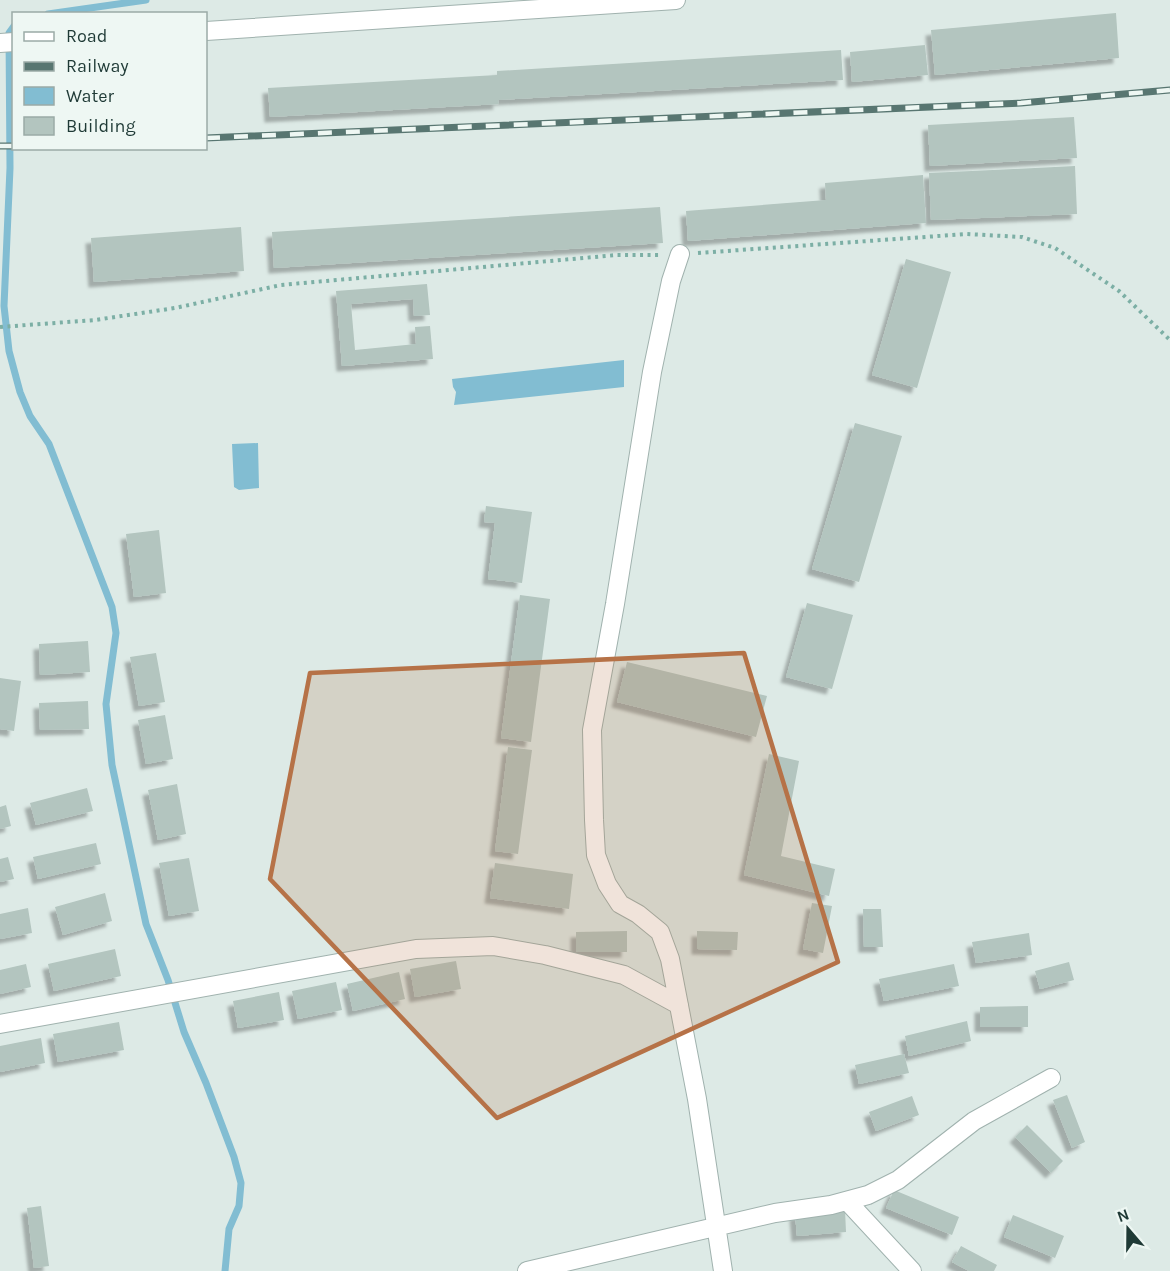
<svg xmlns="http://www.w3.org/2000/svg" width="1170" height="1271" font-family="Karla,sans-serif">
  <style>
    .water { fill: #82bdd2 }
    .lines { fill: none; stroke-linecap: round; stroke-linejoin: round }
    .stream { stroke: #82bdd2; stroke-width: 7 }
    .building { fill: #b3c5bf; filter: url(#shadow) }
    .street-casing { stroke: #a0b2ae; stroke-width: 20 }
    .path { stroke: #7cafa5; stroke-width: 4; stroke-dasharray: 3 4.5; stroke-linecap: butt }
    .street { stroke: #fff; stroke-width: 18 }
    .rail-casing { stroke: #587671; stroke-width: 7 }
    .rail { stroke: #eef7f3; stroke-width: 4.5; stroke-dasharray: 14; stroke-linecap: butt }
    .marked { fill: #b67247; fill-opacity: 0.2; stroke: #b67247; stroke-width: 4.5; stroke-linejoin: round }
  </style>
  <defs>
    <filter id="shadow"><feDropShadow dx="-5.5" dy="5.5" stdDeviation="1.5" flood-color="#0004"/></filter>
  </defs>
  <rect width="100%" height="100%" fill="#ddeae6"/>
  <path class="water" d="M624,360V387L454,405L456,392L453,387L452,379Z
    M258,443L259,488L239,490L234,487L232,444Z"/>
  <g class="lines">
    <path class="stream" d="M48,14L146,0
      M14,26L9,33L10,168L4,306L9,351L20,392L30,416L49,444L112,607L116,633L106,704L112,765L146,924L168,980L184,1032L206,1083L234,1157L241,1183L239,1206L229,1229L225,1271"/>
  </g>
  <path class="building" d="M1116,13L1119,58L935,75L931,30Z
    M925,45L928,75L852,82L850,52Z
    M841,50L843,80L498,100L499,104L270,117L268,88L497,75V71Z
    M1074,117L1077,158L930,166L928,125Z
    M1075,166L1077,214L931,220L929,173Z
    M923,175L926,223L688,241L686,211L826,200L825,183Z
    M660,207L663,243L274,268L272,232Z
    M241,227L244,271L94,282L91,238Z
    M906,259L951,272L917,388L872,375Z
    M427,284L430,315L414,316L413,299L351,304L355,350L416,344L415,327L430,326L433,359L342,366L336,291Z
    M855,423L902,436L859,582L812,569Z
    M486,506L532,512L522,583L488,579L495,523L484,522Z
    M159,530L166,593L134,597L126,534Z
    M520,595L550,599L531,742L501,738Z
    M807,603L853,615L832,689L786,677Z
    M88,641L90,672L40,675L39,644Z
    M156,653L165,702L139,706L130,657Z
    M627,662L767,696L756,737L617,702Z
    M0,678L21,681L14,731L0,729Z
    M88,701L89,729L40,730L39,703Z
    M165,715L173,759L146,764L138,720Z
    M508,747L532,750L518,854L495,851Z
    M769,754L799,761L781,856L835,869L829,896L744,875Z
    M177,784L186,834L158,840L148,790Z
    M87,788L93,811L36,825L30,803Z
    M6,805L11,826L0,829V807Z
    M96,843L101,864L38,879L33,857Z
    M8,857L14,879L0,882V859Z
    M189,858L199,911L169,916L159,863Z
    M495,863L573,874L569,909L490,898Z
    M105,893L112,921L63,935L55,907Z
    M812,903L832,906L823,953L803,949Z
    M28,908L32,933L0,939V914Z
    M863,909H881L883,947H864Z
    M627,931V952H576V932Z
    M697,931L738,932L737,950L697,949Z
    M1029,933L1032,955L976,963L972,942Z
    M115,949L121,976L54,991L48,964Z
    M456,961L461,989L415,997L410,969Z
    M1069,962L1074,980L1040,989L1035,971Z
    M26,964L31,987L0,994V970Z
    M954,964L959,986L884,1001L879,979Z
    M399,972L405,999L353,1011L347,984Z
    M336,982L342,1010L298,1019L292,991Z
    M279,992L284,1020L238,1028L233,1001Z
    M1028,1006V1027H980V1007Z
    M967,1021L971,1041L909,1056L905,1036Z
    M119,1022L124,1050L58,1062L53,1034Z
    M41,1038L45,1063L0,1072V1046Z
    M904,1054L909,1073L859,1084L855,1065Z
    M1067,1095L1085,1142L1072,1148L1053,1100Z
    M912,1096L919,1115L876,1131L869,1112Z
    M1027,1125L1063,1161L1051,1173L1015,1137Z
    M894,1190L959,1217L952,1235L886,1208Z
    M41,1206L49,1266L34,1268L27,1208Z
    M845,1210L846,1232L797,1236L795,1214Z
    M1013,1215L1064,1236L1055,1258L1004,1237Z
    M961,1246L997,1265L994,1271H969L952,1262Z"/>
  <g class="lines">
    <defs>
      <path id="street" d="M206,31L676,0
        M0,43L14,42
        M680,254L671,281L652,372L615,604L592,730L594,820L596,855L607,884L620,904L638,914L660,932L670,959L697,1099L723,1271
        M0,1024L416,949L493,946L545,955L624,975L679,1005
        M847,1201L912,1271
        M527,1271L775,1213L831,1205L868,1195L898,1180L974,1121L1051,1078"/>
    </defs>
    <use href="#street" class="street-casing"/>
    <path class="path" d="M698,253L967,234L1022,237L1055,248L1119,291L1170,340
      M0,327L95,320L175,308L281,285L617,255H660"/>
    <use href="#street" class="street"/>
    <defs>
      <path id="rail" d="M206,138L1021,103L1170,90
        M0,146H14"/>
    </defs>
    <use href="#rail" class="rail-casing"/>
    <use href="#rail" class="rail"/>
  </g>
  <path class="marked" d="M744,653L838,962L497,1118L270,879L310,673Z"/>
  <rect x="12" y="12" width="195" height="138" fill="#eef7f3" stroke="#9baba7" stroke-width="1.5"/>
  <rect x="24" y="32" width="30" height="9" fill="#ffffff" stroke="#9baba7" stroke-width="1.5"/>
  <text x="66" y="42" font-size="18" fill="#1f3a36">Road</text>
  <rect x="24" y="62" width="30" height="9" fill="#587671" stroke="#9baba7" stroke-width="1.5"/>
  <text x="66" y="72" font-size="18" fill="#1f3a36">Railway</text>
  <rect x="24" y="87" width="30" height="18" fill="#82bdd2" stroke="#9baba7" stroke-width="1.5"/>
  <text x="66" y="102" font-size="18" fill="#1f3a36">Water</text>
  <rect x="24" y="117" width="30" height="18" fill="#b3c5bf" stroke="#9baba7" stroke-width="1.5"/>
  <text x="66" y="132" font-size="18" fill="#1f3a36">Building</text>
  <g transform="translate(1128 1229) rotate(340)" stroke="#eef7f3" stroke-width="4.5" paint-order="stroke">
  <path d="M0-4.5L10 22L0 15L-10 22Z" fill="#1f3a36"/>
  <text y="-9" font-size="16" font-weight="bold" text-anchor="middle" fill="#1f3a36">N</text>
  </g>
</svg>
